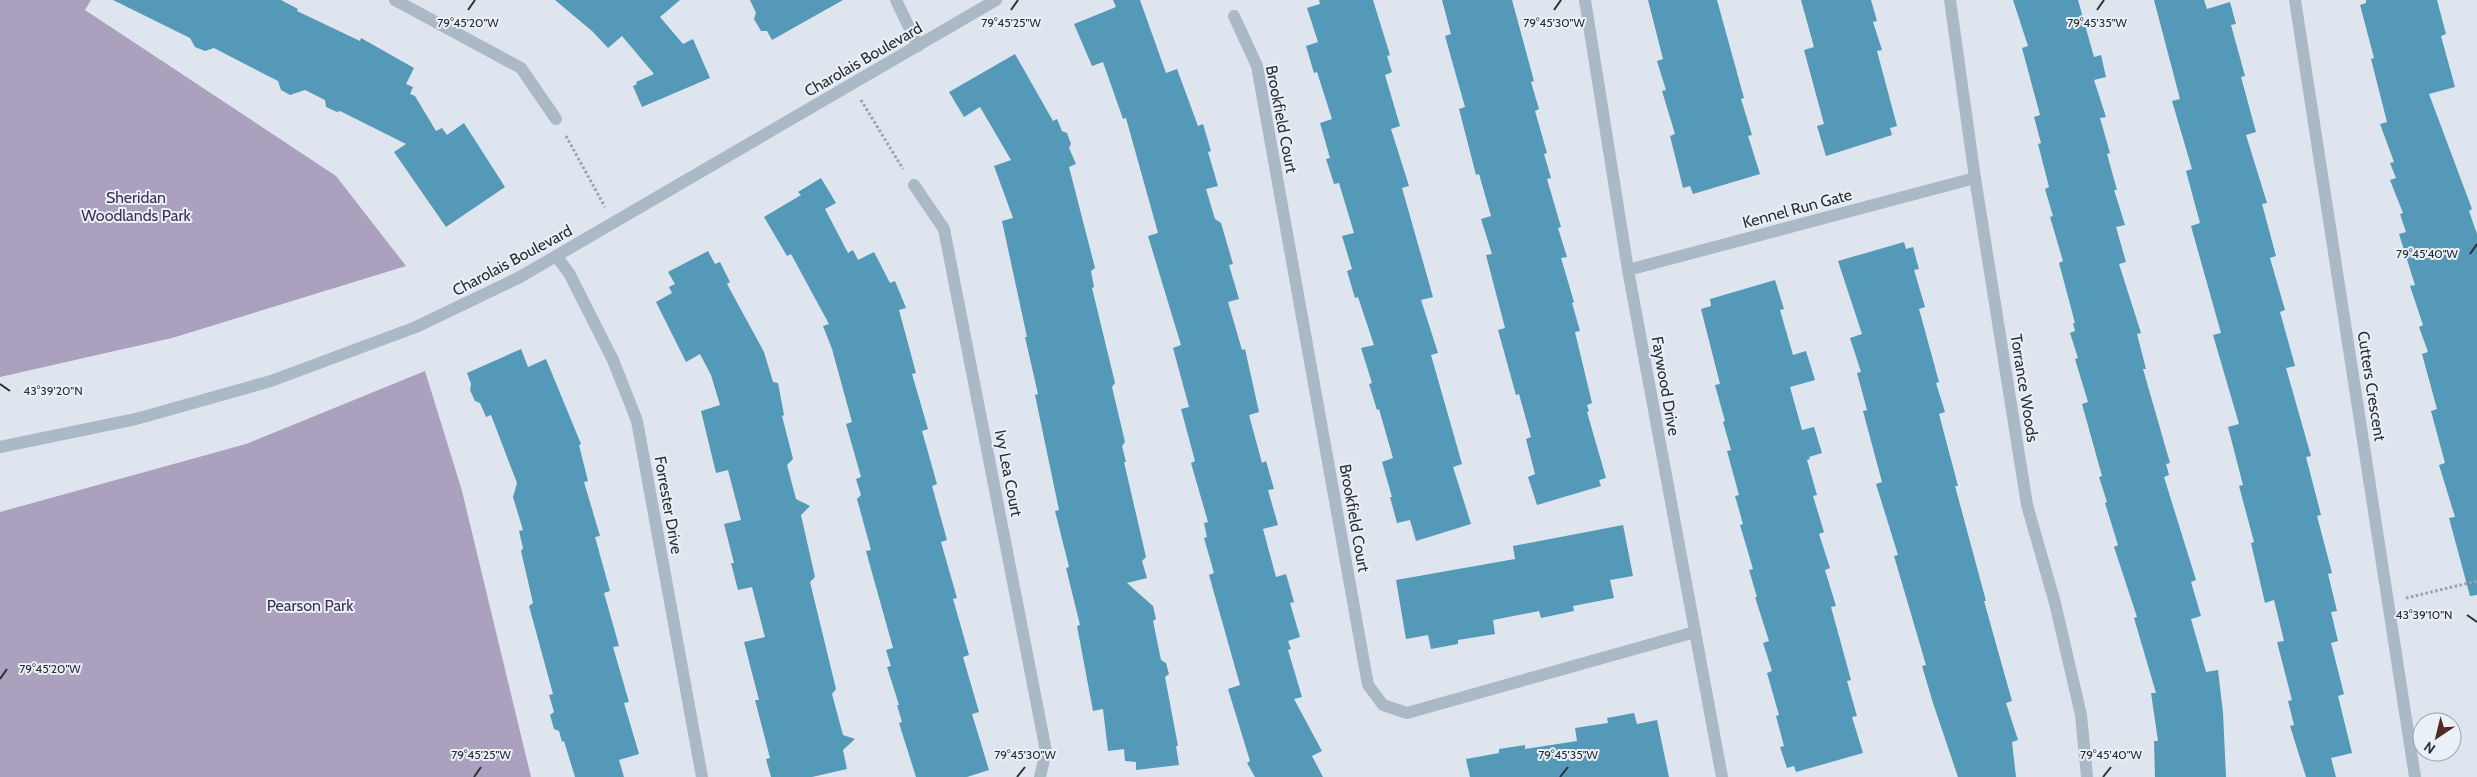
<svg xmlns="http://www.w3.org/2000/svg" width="2477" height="777" font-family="Cabin,sans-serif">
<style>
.green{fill:#aba0bd}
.building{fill:#5499b8}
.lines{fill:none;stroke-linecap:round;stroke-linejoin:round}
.path{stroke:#96a4b2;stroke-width:3;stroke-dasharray:2.5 2.5;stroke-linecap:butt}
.minor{stroke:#abb8c6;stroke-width:12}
.tertiary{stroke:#abb8c6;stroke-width:12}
.ticks{fill:none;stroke:#2a3135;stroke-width:2}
.labels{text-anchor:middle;stroke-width:4;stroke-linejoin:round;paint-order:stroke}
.street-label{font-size:16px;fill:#2a3135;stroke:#eaf0f8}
.park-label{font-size:16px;fill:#3e3050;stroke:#eaf0f8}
.ticks-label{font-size:12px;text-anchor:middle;fill:#2a3135;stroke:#eaf0f8;stroke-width:4;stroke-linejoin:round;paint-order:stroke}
</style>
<rect width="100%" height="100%" fill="#dee5ef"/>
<!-- green -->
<path class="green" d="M 0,0 L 91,0 L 85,10 L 336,176 L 406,266 L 172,338 L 0,377 Z
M 425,371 L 462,491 L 531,777 L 0,777 L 0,512 L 246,444 Z"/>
<!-- building -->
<path class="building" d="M 113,0 L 281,0 L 298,9 L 297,11 L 360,41 L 361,38 L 414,68 L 406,84 L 413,87 L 410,94 L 415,96 L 436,131 L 442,128 L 447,135 L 464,123 L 505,187 L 446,227 L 394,152 L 406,144 L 340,111 L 337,112 L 326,107 L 325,100 L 305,90 L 290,95 L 281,90 L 278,81 L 214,48 L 205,51 L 195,47 L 190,38 Z
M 555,0 L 680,0 L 660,17 L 683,44 L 693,39 L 710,78 L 642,107 L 633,86 L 637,84 L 636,82 L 654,74 L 622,36 L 608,48 L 592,31 Z
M 750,0 L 843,0 L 772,40 L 767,31 L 761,31 L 754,19 L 756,13 Z
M 1113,0 L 1140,0 L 1166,73 L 1177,69 L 1198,126 L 1203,124 L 1211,151 L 1208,152 L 1218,186 L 1206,189 L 1215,219 L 1221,223 L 1233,264 L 1229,265 L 1239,299 L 1228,302 L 1242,350 L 1245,349 L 1259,412 L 1249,415 L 1262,463 L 1266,461 L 1274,489 L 1268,490 L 1278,525 L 1263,529 L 1276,577 L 1286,574 L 1294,602 L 1290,603 L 1300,637 L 1288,641 L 1291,649 L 1288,650 L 1302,697 L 1294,699 L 1322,751 L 1312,756 L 1323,777 L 1255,777 L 1247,763 L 1250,761 L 1228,689 L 1240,685 L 1209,575 L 1214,573 L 1204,538 L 1207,537 L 1204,523 L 1208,522 L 1191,463 L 1195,461 L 1181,409 L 1189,407 L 1173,348 L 1181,345 L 1148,236 L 1158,233 L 1126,118 L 1123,119 L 1103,62 L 1092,66 L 1074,24 L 1116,7 Z
M 1319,0 L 1373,0 L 1390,55 L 1387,56 L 1392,72 L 1385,75 L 1400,126 L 1391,129 L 1409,186 L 1402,188 L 1433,297 L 1421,300 L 1438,353 L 1431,355 L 1462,464 L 1453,467 L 1471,524 L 1416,541 L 1410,520 L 1397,523 L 1390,497 L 1392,497 L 1382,462 L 1393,458 L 1379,409 L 1377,410 L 1369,384 L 1372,383 L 1361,348 L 1374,345 L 1358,297 L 1355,298 L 1347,271 L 1352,269 L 1342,236 L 1354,233 L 1339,183 L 1334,184 L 1326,159 L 1330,158 L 1320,123 L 1332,119 L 1317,72 L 1314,73 L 1306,46 L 1318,42 L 1307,8 L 1320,4 Z
M 1442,0 L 1512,0 L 1534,81 L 1531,82 L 1539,109 L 1535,111 L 1547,153 L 1544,154 L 1551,178 L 1547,179 L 1561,227 L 1558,228 L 1567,257 L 1561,258 L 1574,302 L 1572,303 L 1580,331 L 1575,332 L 1592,403 L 1587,405 L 1589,411 L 1587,412 L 1606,478 L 1599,480 L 1601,486 L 1537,505 L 1528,477 L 1535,474 L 1526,439 L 1531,437 L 1519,394 L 1516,395 L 1498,330 L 1505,328 L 1486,255 L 1492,254 L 1481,219 L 1491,216 L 1479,174 L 1476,175 L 1459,109 L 1465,107 L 1445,36 L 1451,34 Z
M 1648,0 L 1717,0 L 1744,98 L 1741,99 L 1752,135 L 1748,136 L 1760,174 L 1693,194 L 1690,186 L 1683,188 L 1670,136 L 1675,134 L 1662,91 L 1666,90 L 1657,61 L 1663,59 Z
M 1801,0 L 1871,0 L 1877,21 L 1873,22 L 1882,50 L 1877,51 L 1897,126 L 1890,128 L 1892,135 L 1826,156 L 1817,126 L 1824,124 L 1804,50 L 1814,47 Z
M 2013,0 L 2078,0 L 2094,57 L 2101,55 L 2106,77 L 2094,80 L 2106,117 L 2100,118 L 2110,153 L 2107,154 L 2117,190 L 2114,190 L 2125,225 L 2116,227 L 2126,262 L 2119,264 L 2141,333 L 2137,334 L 2146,369 L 2143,369 L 2170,463 L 2166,464 L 2169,475 L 2164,477 L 2196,580 L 2191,582 L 2201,616 L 2191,619 L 2206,672 L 2218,670 L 2223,713 L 2226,777 L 2155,777 L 2154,741 L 2158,741 L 2151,693 L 2156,693 L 2134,618 L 2137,617 L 2114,547 L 2118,545 L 2105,503 L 2107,502 L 2099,477 L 2102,476 L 2082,404 L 2088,402 L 2075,359 L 2078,358 L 2070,333 L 2075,331 L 2073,323 L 2075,323 L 2059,263 L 2063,261 L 2050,217 L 2053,216 L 2045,189 L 2049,187 L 2038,144 L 2041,143 L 2034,117 L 2040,115 L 2022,48 L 2028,46 Z
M 2154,0 L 2204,0 L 2207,9 L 2230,2 L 2236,24 L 2231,25 L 2245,76 L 2241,77 L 2256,132 L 2246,135 L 2267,203 L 2262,204 L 2276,256 L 2270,258 L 2285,310 L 2280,312 L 2295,366 L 2286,368 L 2311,456 L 2306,457 L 2321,515 L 2317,516 L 2332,573 L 2328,574 L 2337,611 L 2331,612 L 2338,641 L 2331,643 L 2344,694 L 2338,696 L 2352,753 L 2331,758 L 2336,777 L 2306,777 L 2290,726 L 2294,725 L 2288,701 L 2292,700 L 2277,642 L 2284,641 L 2274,600 L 2265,603 L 2251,543 L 2254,542 L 2239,486 L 2243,485 L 2228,427 L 2239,424 L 2213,335 L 2221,333 L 2191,226 L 2200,223 L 2186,171 L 2192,169 L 2172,101 L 2180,99 Z
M 2366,0 L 2437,0 L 2446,34 L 2441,36 L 2455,87 L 2429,94 L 2472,209 L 2469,211 L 2477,234 L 2477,595 L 2470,596 L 2449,518 L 2455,517 L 2439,465 L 2445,463 L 2431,411 L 2437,409 L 2422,354 L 2428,352 L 2419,327 L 2423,325 L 2410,286 L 2415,285 L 2399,234 L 2406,232 L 2400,214 L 2403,213 L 2390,180 L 2396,178 L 2390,163 L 2394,162 L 2380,124 L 2387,122 L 2371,59 L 2374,58 L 2360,5 L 2366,3 Z
M 1015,54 L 1053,121 L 1057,119 L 1062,131 L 1067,133 L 1071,144 L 1069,148 L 1076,164 L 1069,167 L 1095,268 L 1091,271 L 1094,287 L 1092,288 L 1115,383 L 1112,387 L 1125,442 L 1122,446 L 1126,462 L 1124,462 L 1146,557 L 1142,561 L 1147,578 L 1127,583 L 1153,606 L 1156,619 L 1153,621 L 1161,660 L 1166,663 L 1169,674 L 1165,677 L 1178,746 L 1176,746 L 1179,765 L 1136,770 L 1136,762 L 1125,761 L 1124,749 L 1108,751 L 1103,709 L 1093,711 L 1077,626 L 1080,625 L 1066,568 L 1069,567 L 1055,511 L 1059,510 L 1035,395 L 1038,394 L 1025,337 L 1027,337 L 1002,221 L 1013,218 L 994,166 L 1011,160 L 980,107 L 964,117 L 949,92 Z
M 821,178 L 836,203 L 825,209 L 848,253 L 853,250 L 858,260 L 874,252 L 890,283 L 895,281 L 906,308 L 899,310 L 916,373 L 912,374 L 928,429 L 922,431 L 937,484 L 932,486 L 947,540 L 941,542 L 957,598 L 953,599 L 969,655 L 963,657 L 979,712 L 972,714 L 989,770 L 967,777 L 916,777 L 899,723 L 902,722 L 897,705 L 899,705 L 887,667 L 891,666 L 886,650 L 893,648 L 866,551 L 871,550 L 857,499 L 861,495 L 856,479 L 861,477 L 846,424 L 852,422 L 832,349 L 823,326 L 829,324 L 791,254 L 787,256 L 764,217 L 801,195 L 798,192 Z
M 1904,242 L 1906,249 L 1913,247 L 1919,269 L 1914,270 L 1925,307 L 1919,309 L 1939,382 L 1936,383 L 1945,412 L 1939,414 L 1958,486 L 1955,486 L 1986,601 L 1984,601 L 2012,701 L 2006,703 L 2018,740 L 2012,742 L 2016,777 L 1958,777 L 1933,703 L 1922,666 L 1926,665 L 1894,556 L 1898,555 L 1876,484 L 1882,482 L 1863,411 L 1867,410 L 1857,373 L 1861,372 L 1850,338 L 1862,334 L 1838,261 Z
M 708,251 L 715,264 L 720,262 L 730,282 L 727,284 L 764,352 L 773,382 L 778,383 L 784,415 L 782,416 L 793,459 L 787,465 L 796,499 L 810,506 L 801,515 L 815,577 L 810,582 L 836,689 L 832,694 L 843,735 L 855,739 L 843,750 L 847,769 L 812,777 L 771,777 L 766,759 L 770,758 L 755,700 L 759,700 L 744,642 L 765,637 L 752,587 L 738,590 L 731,563 L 734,563 L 724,524 L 741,520 L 728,470 L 716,473 L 701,411 L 720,405 L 711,375 L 700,354 L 686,362 L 656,302 L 672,293 L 669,287 L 675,284 L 668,272 Z
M 1775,280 L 1784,309 L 1780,310 L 1793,355 L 1806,351 L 1815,380 L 1790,387 L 1802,430 L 1814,427 L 1822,453 L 1809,457 L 1810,459 L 1807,460 L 1817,495 L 1813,496 L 1824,532 L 1819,534 L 1830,568 L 1825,570 L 1836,606 L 1831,607 L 1851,680 L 1847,681 L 1857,716 L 1852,717 L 1863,753 L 1796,772 L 1794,766 L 1787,768 L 1780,747 L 1784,746 L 1776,716 L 1779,715 L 1767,673 L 1772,671 L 1763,643 L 1769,641 L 1755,597 L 1757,597 L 1749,570 L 1753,569 L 1740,525 L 1743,524 L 1735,496 L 1739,495 L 1727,451 L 1731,450 L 1723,422 L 1725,421 L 1715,385 L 1720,384 L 1701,309 L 1711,306 L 1710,299 Z
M 521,349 L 528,367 L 546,359 L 581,444 L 579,445 L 588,481 L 584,482 L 600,536 L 595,537 L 610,591 L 604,593 L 619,646 L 613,647 L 629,702 L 624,703 L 639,754 L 619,760 L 624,777 L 575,777 L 564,741 L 562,742 L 559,731 L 554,729 L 550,715 L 554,712 L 549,695 L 553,694 L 529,606 L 533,603 L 521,551 L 523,548 L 519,531 L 523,530 L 513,497 L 517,483 L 491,415 L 486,417 L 480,403 L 475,401 L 470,390 L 471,384 L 467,373 Z
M 1623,525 L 1633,576 L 1610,580 L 1614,598 L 1573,606 L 1574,611 L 1541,618 L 1539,611 L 1493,620 L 1495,634 L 1458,640 L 1458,644 L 1431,649 L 1428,635 L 1406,639 L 1396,580 L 1515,559 L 1513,546 Z
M 1634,713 L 1637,724 L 1657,720 L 1669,777 L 1470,777 L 1466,759 L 1499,753 L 1499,749 L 1525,745 L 1525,749 L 1577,741 L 1575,728 L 1608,723 L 1607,718 Z"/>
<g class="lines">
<!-- path -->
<path class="path" d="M 861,100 L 903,169
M 566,136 L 605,207
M 2406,598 L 2477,581"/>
<!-- minor -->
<path class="minor" d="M 395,0 L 521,68 L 556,119
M 896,0 L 918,46
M 1585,0 L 1628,270 L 1722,777
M 2295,0 L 2415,777
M 1234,16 L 1257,66 L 1368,685 L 1383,705 L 1407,713 L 1695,632
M 914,185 L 944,229 L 1046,751 L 1040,777
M 556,256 L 569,273 L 613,360 L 637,421 L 702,777
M 1628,270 L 1975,178"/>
<!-- tertiary -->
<path class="tertiary" d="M 1950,0 L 1975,178 L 2027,505 L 2055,603 L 2081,715 L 2087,777
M 0,447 L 136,419 L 271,381 L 416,327 L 520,277 L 996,0"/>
</g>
<!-- ticks -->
<path class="ticks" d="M 468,10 L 475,0M 1011,10 L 1018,0M 1554,10 L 1561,0M 2097,10 L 2104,0M 2470,254 L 2477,244M 0,384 L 10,391M 2467,615 L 2477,622M 0,679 L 7,669M 474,777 L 481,767M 1017,777 L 1025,767M 1560,777 L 1568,767M 2103,777 L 2111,767"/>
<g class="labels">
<!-- street labels -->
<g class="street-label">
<text transform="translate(863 59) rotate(-30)" y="6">Charolais Boulevard</text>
<text transform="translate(1282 119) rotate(79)" y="6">Brookfield Court</text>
<text transform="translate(1797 208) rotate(-15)" y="6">Kennel Run Gate</text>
<text transform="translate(512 260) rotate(-28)" y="6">Charolais Boulevard</text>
<text transform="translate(1666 386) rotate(80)" y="6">Faywood Drive</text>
<text transform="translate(2372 386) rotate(81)" y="6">Cutters Crescent</text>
<text transform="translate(2025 388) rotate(81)" y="6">Torrance Woods</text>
<text transform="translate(1009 473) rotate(79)" y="6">Ivy Lea Court</text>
<text transform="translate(669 505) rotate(80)" y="6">Forrester Drive</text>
<text transform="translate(1355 518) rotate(80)" y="6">Brookfield Court</text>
</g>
<!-- park labels -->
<g class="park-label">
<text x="136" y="203">Sheridan<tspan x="136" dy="18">Woodlands Park</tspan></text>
<text x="310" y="611">Pearson Park</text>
</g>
</g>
<g class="ticks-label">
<text x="468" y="27">79°45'20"W</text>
<text x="1011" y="27">79°45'25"W</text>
<text x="1554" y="27">79°45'30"W</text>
<text x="2097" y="27">79°45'35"W</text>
<text x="2427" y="258">79°45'40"W</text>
<text x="53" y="395">43°39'20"N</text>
<text x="2424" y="619">43°39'10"N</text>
<text x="50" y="673">79°45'20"W</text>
<text x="481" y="759">79°45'25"W</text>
<text x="1025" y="759">79°45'30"W</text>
<text x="1568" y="759">79°45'35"W</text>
<text x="2111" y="759">79°45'40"W</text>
</g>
<!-- north arrow -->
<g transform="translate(2437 737) rotate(215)"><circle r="24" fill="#eaf0f8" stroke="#9da4aa"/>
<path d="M0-4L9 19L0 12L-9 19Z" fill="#522a24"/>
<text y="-8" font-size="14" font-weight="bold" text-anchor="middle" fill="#2a3135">N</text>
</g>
</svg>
